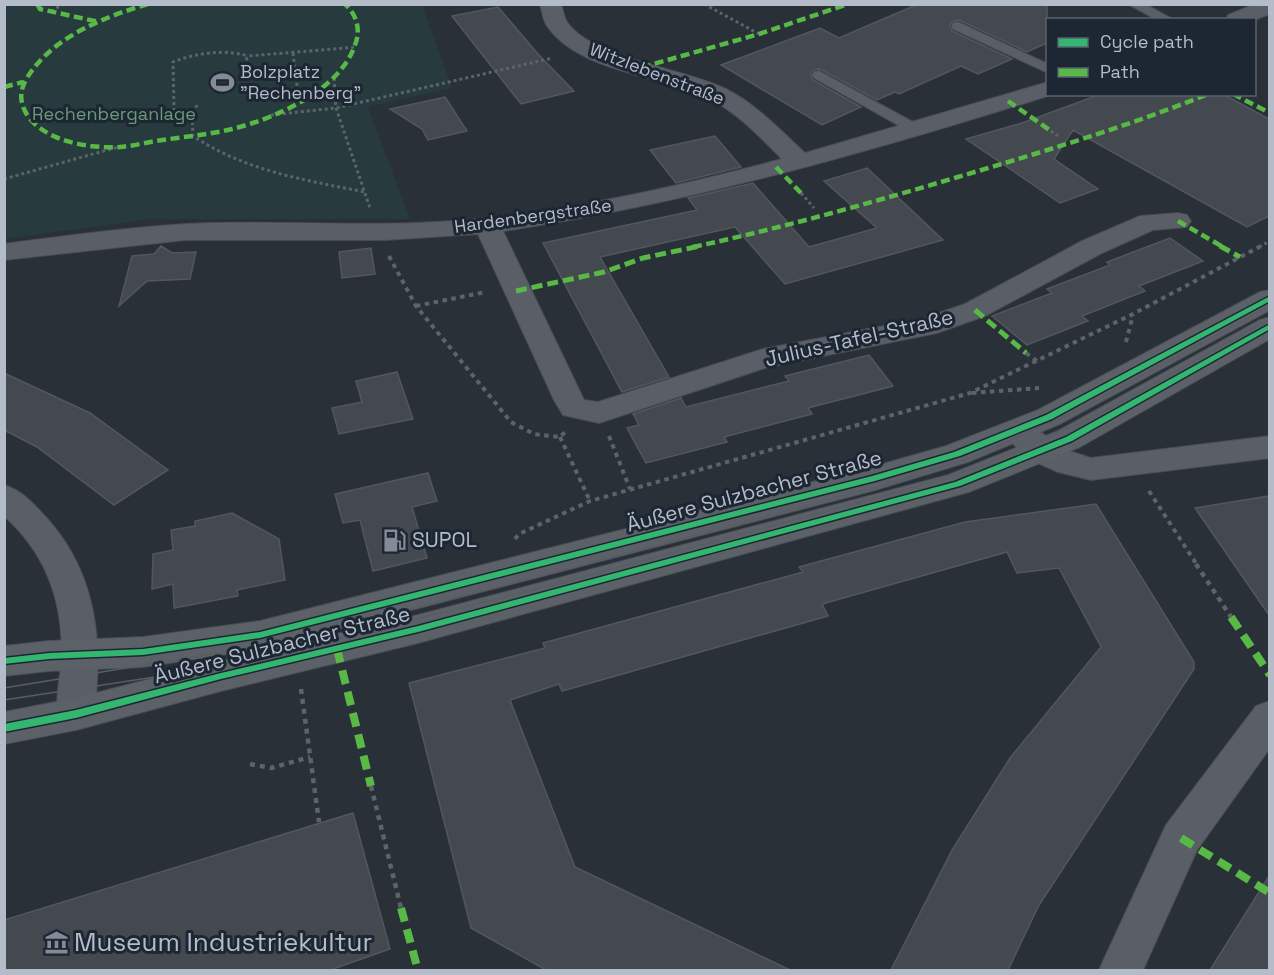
<svg xmlns="http://www.w3.org/2000/svg" width="1274" height="975" font-family="'Space Grotesk',sans-serif">
<style>
.green{fill:#273a3e}
.building{fill:#444950;stroke:#52575f;stroke-width:1.5}
.lines{fill:none;stroke-linecap:round;stroke-linejoin:round}
.lane-casing{stroke:#484c53;stroke-width:2}
.street-casing{stroke:#484c53;stroke-width:2}
.primary-casing{stroke:#484c55;stroke-width:2}
.path-far2{stroke:#5d636a;stroke-width:3;stroke-dasharray:3 3;stroke-linecap:butt}
.path-far1{stroke:#5d636a;stroke-width:4;stroke-dasharray:4.5 4.5;stroke-linecap:butt}
.path{stroke:#5d636a;stroke-width:4.5;stroke-dasharray:5 5;stroke-linecap:butt}
.lane{fill:#5a5e66;fill-rule:evenodd}
.street{fill:#5a5e66;fill-rule:evenodd}
.primary{fill:#5c6168;fill-rule:evenodd}
.tram{stroke:#595d64;stroke-width:1.5}
.quiet-far2{stroke:#58b947;stroke-width:4.5;stroke-dasharray:9 4.5;stroke-linecap:butt}
.quiet-far1{stroke:#58b947;stroke-width:5;stroke-dasharray:11 5;stroke-linecap:butt}
.quiet{stroke:#58b947;stroke-width:8;stroke-dasharray:14 8;stroke-linecap:butt}
.cycleway-casing{stroke:#1d2633;stroke-width:3}
.cycleway{fill:#33b770;fill-rule:evenodd}
.labels{text-anchor:middle;stroke-width:6;stroke-linejoin:round;paint-order:stroke}
.far-poi-label{font-size:18px;fill:#b4bcc9;stroke:#1d2633;text-anchor:start}
.far-street-label{font-size:18px;fill:#b4bcc9;stroke:#1d2633}
.far-park-label{font-size:18px;fill:#6b9a76;stroke:#1d2633}
.street-label{font-size:21px;fill:#b4bcc9;stroke:#1d2633}
.poi-label{font-size:21px;fill:#b4bcc9;stroke:#1d2633;text-anchor:start}
.near-poi-label{font-size:26px;fill:#b4bcc9;stroke:#1d2633;text-anchor:start}
</style>
<rect width="100%" height="100%" fill="#2a3038"/>
<!-- green -->
<path class="green" d="M 4,5 L 422,5 L 452,88 L 368,107 L 410,219 L 151,219 L 5,239 Z"/>
<!-- building -->
<path class="building" d="M 918,4 L 1047,4 L 1047,43 L 1027,52 L 959,20 L 953,21 L 950,25 L 952,31 L 1012,59 L 978,74 L 961,66 L 899,94 L 895,92 L 877,100 L 820,69 L 814,70 L 810,74 L 813,80 L 861,107 L 822,125 L 721,65 L 820,28 L 839,38 Z
M 498,7 L 538,54 L 574,91 L 521,104 L 452,16 Z
M 1101,94 L 1223,94 L 1269,119 L 1269,216 L 1247,227 L 1073,130 L 1054,159 L 1098,189 L 1060,203 L 966,139 L 1022,123 Z
M 445,97 L 467,131 L 428,140 L 422,129 L 390,109 Z
M 715,136 L 741,167 L 676,183 L 650,150 Z
M 867,168 L 943,240 L 785,284 L 735,227 L 600,257 L 669,377 L 622,392 L 543,243 L 697,210 L 688,198 L 753,183 L 809,247 L 877,228 L 824,181 Z
M 1170,238 L 1203,261 L 1139,286 L 1145,291 L 1082,316 L 1088,321 L 1027,345 L 992,316 L 1052,293 L 1047,289 L 1110,265 L 1107,262 Z
M 161,246 L 172,253 L 196,252 L 190,279 L 147,281 L 119,306 L 132,256 L 154,254 Z
M 371,248 L 375,274 L 342,278 L 339,252 Z
M 869,355 L 893,386 L 808,408 L 812,414 L 724,437 L 727,442 L 646,463 L 627,428 L 639,425 L 633,414 L 681,398 L 686,407 L 789,381 L 785,376 Z
M 397,372 L 413,419 L 339,434 L 332,408 L 362,402 L 356,381 Z
M 4,373 L 90,413 L 168,470 L 114,505 L 37,447 L 4,430 Z
M 428,473 L 437,501 L 412,507 L 427,558 L 373,571 L 360,520 L 343,523 L 335,494 Z
M 1269,496 L 1269,615 L 1195,508 Z
M 1096,504 L 1194,662 L 1194,669 L 1039,905 L 1008,970 L 891,970 L 952,850 L 1010,758 L 1101,647 L 1059,568 L 1017,573 L 1007,552 L 822,604 L 828,616 L 562,691 L 559,684 L 510,700 L 575,867 L 790,970 L 546,970 L 471,928 L 409,683 L 545,648 L 543,643 L 803,572 L 799,567 L 965,522 Z
M 232,513 L 279,539 L 285,580 L 237,590 L 238,596 L 174,608 L 173,584 L 152,589 L 153,554 L 173,550 L 171,530 L 195,526 L 195,521 Z
M 353,813 L 390,949 L 330,970 L 4,970 L 4,920 Z
M 1269,876 L 1269,970 L 1210,970 Z"/>
<g class="lines">
<defs>
<path id="lane" d="M 1128,4 L 1145,4 L 1174,20 L 1157,20 Z
M 958,22 L 1048,64 L 1048,73 L 953,29 L 952,26 L 953,23 Z
M 819,71 L 922,127 L 924,130 L 917,134 L 912,133 L 814,78 L 812,75 L 814,72 Z"/>
<path id="street" d="M 540,4 L 561,4 C 563,10 564,17 567,22 C 594,60 685,68 726,89 C 756,104 780,130 805,153 L 1048,82 L 1048,94 L 1054,94 C 873,151 691,203 503,231 L 584,400 L 598,402 L 763,349 L 921,319 L 965,304 L 1082,241 L 1140,216 L 1178,213 L 1187,215 L 1191,221 L 1187,227 L 1153,230 L 1102,253 L 985,316 L 937,333 L 768,367 L 599,423 L 563,415 L 554,400 L 478,234 L 385,240 L 185,240 L 4,260 L 4,244 C 73,235 143,225 212,223 C 292,221 372,227 453,221 C 563,213 675,187 782,159 C 760,137 737,112 708,98 C 660,75 579,72 547,26 C 543,20 542,11 540,4 Z
M 1255,4 L 1270,4 L 1270,14 L 1254,20 L 1226,20 L 1228,15 Z
M 1018,420 L 1029,423 L 1063,449 L 1091,458 L 1270,436 L 1270,458 L 1091,480 L 1058,472 L 1040,464 L 1015,446 L 1002,431 L 1007,423 Z
M 4,485 C 20,490 30,500 41,512 C 87,559 101,617 97,681 C 96,697 97,711 90,725 L 76,730 L 62,725 C 53,707 59,686 61,666 C 65,608 49,556 4,516 Z
M 1270,701 L 1270,748 L 1197,850 L 1143,970 L 1099,970 L 1166,825 L 1256,706 Z"/>
<path id="primary" d="M 1270,290 L 1270,310 L 1060,424 L 968,462 L 872,491 L 260,649 L 143,667 L 49,671 L 4,676 L 4,646 L 49,641 L 143,637 L 260,621 L 872,467 L 946,446 L 1038,410 L 1260,292 Z
M 1270,317 L 1270,339 L 1080,447 L 969,492 L 418,643 L 221,691 L 76,730 L 4,744 L 4,712 L 76,698 L 221,661 L 418,615 L 948,475 L 1058,431 L 1260,320 Z"/>
</defs>
<!-- lane casing -->
<use href="#lane" class="lane-casing"/>
<!-- street casing -->
<use href="#street" class="street-casing"/>
<!-- primary casing -->
<use href="#primary" class="primary-casing"/>
<!-- path-far2 -->
<path class="path-far2" d="M 132,4 L 136,8
M 704,4 L 759,34
M 51,11 L 64,4
M 293,53 L 299,101
M 246,60 L 248,56 L 356,47
M 334,78 L 336,108 L 370,208
M 197,105 L 192,116 L 193,136 C 246,171 304,180 365,192
M 271,115 L 336,108 L 553,58
M 192,116 L 174,110 L 173,62 C 196,53 224,49 248,56
M 1051,131 L 1058,136
M 4,179 L 118,147
M 801,193 L 814,208
M 1259,247 L 1270,241"/>
<!-- path-far1 -->
<path class="path-far1" d="M 389,256 L 416,306 L 511,422 L 534,434 L 560,437 L 565,432
M 416,306 L 486,292
M 1126,342 L 1133,315
M 1026,353 L 1037,361
M 972,393 L 1039,388
M 609,436 L 630,489
M 560,437 L 590,501
M 1149,491 L 1197,565
M 515,539 L 519,534 L 590,501 L 970,393 L 1133,314 L 1261,246"/>
<!-- path -->
<path class="path" d="M 1196,564 L 1231,617
M 301,689 L 319,822
M 250,764 L 271,768 L 310,757
M 371,786 L 401,908"/>
<!-- lane -->
<use href="#lane" class="lane"/>
<!-- street -->
<use href="#street" class="street"/>
<!-- primary -->
<use href="#primary" class="primary"/>
<!-- tram -->
<path class="tram" d="M 4,688 L 261,646 L 545,575 L 899,481 L 973,457 L 1081,409 L 1270,306
M 4,700 L 168,675 L 267,656 L 549,586 L 905,490 L 984,465 L 1094,417 L 1270,319"/>
<!-- quiet-far2 -->
<path class="quiet-far2" d="M 37,4 L 40,9 L 99,22
M 148,4 C 104,17 52,37 27,78 C 20,89 19,101 26,113 C 42,141 90,149 120,147 C 132,146 144,143 156,141 C 181,137 207,135 232,129 C 276,118 339,91 355,45 C 361,30 357,15 345,4
M 643,70 L 650,65 L 759,34 L 848,4
M 4,87 L 23,82
M 1233,94 L 1270,113
M 1008,101 L 1051,131
M 776,167 L 801,193
M 1178,221 L 1223,247
M 693,247 C 782,228 870,203 958,177 C 1042,152 1126,127 1208,94"/>
<!-- quiet-far1 -->
<path class="quiet-far1" d="M 1220,246 L 1240,257
M 516,291 L 604,272 L 643,258 L 700,246
M 975,310 L 1026,353"/>
<!-- quiet -->
<path class="quiet" d="M 1231,617 L 1270,675
M 337,649 L 371,786
M 1181,838 L 1270,893
M 401,908 L 418,970"/>
<defs>
<path id="cycleway" d="M 1270,296 L 1270,301 L 1052,419 L 960,456 L 875,481 L 260,638 L 143,655 L 49,659 L 4,664 L 4,658 L 49,653 L 143,649 L 260,632 L 872,476 L 954,452 L 1046,415 Z
M 1270,324 L 1270,329 L 1072,441 L 960,486 L 418,632 L 221,679 L 76,718 L 4,732 L 4,724 L 76,710 L 221,673 L 418,626 L 955,482 L 1066,437 Z"/>
</defs>
<!-- cycleway casing -->
<use href="#cycleway" class="cycleway-casing"/>
<!-- cycleway -->
<use href="#cycleway" class="cycleway"/>
</g>
<!-- icons -->
<defs>
<symbol id="stadium-bare" viewBox="-9 -9 18 18"><path d="M0-5a6.5 5 0 1 0 0 10a6.5 5 0 1 0 0-10ZM-3.5-1.8h7v3.6h-7Z" fill="#848b96" stroke="#1d2633" stroke-width="2.5" paint-order="stroke"/></symbol>
<symbol id="fuel-bare" viewBox="-9 -9 18 18"><path d="M-5.5-6h7V0h2V4h1.3V-2.5L3-4.5l.8-.8L6-3V5H2.5V1h-1V6h-7ZM-4.2-4.7v3.2H.2V-4.7Z" fill="#848b96" stroke="#1d2633" stroke-width="2.5" paint-order="stroke"/></symbol>
<symbol id="museum-bare" viewBox="-9 -9 18 18"><path d="M0-6L6-3V-2H-6V-3ZM-5-1h2V3h-2ZM-1-1h2V3h-2ZM3-1h2V3H3ZM-6 4H6V6H-6Z" fill="#848b96" stroke="#1d2633" stroke-width="2.5" paint-order="stroke"/></symbol>
</defs>
<g fill-rule="evenodd">
<use href="#stadium-bare" x="206" y="66" width="33" height="33"/>
<use href="#fuel-bare" x="378" y="524" width="33" height="33"/>
<use href="#museum-bare" x="40" y="926" width="33" height="33"/>
</g>
<g class="labels">
<!-- far-poi labels -->
<g class="far-poi-label">
<text x="240" y="78">Bolzplatz<tspan x="240" dy="21">"Rechenberg"</tspan></text>
</g>
<!-- far-street labels -->
<g class="far-street-label">
<text transform="translate(657 74) rotate(21)" y="6">Witzlebenstraße</text>
<text transform="translate(533 216) rotate(-8)" y="6">Hardenbergstraße</text>
</g>
<!-- far-park labels -->
<g class="far-park-label">
<text x="114" y="120">Rechenberganlage</text>
</g>
<!-- street labels -->
<g class="street-label">
<text transform="translate(859 338) rotate(-13)" y="7">Julius-Tafel-Straße</text>
<text transform="translate(754 491) rotate(-15)" y="7">Äußere Sulzbacher Straße</text>
<text transform="translate(282 645) rotate(-14)" y="7">Äußere Sulzbacher Straße</text>
</g>
<!-- poi labels -->
<g class="poi-label">
<text x="412" y="547">SUPOL</text>
</g>
<!-- near-poi labels -->
<g class="near-poi-label">
<text x="74" y="951">Museum Industriekultur</text>
</g>
</g>
<!-- border -->
<rect width="1274" height="975" fill="none" stroke="#b4bcc9" stroke-width="12"/>
<!-- legend -->
<rect x="1046" y="18" width="210" height="78" fill="#1d2633" stroke="#59626f" stroke-width="1.5"/>
<rect x="1058" y="38" width="30" height="9" fill="#33b770" stroke="#59626f" stroke-width="1.5"/>
<text x="1100" y="48" font-size="18" fill="#b4bcc9">Cycle path</text>
<rect x="1058" y="68" width="30" height="9" fill="#58b947" stroke="#59626f" stroke-width="1.5"/>
<text x="1100" y="78" font-size="18" fill="#b4bcc9">Path</text>
</svg>
